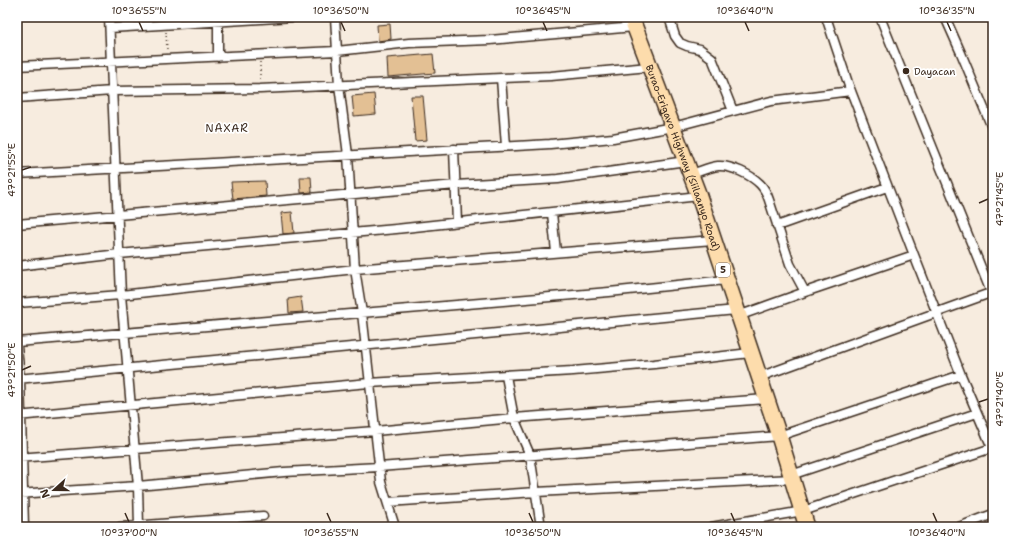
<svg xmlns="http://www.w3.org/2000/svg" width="1010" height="544" font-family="'Shantell Sans',sans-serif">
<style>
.building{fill:#e3c094;stroke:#3b2a1e}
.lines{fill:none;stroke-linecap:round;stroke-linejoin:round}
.street-casing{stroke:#3b2a1e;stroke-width:11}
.highway-casing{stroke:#3b2a1e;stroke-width:18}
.path{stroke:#3b2a1e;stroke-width:1.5;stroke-dasharray:1 3;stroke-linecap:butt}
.street{stroke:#fff;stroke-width:8}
.highway{stroke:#fddcac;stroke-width:15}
.ticks{fill:none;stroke:#3b2a1e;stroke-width:1.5}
.poi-dot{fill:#3b2a1e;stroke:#fff;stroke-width:1.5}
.labels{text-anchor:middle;stroke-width:3.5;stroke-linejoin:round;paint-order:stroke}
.shield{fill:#fff;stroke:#766a62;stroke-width:1}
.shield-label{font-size:9px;font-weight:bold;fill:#3b2a1e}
.poi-label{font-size:10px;fill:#3b2a1e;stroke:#fff;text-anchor:start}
.street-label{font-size:10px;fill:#3b2a1e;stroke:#fff}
.neighbourhood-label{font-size:11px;letter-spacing:1px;fill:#3b2a1e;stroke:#fff}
.neatline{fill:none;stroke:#3b2a1e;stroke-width:1.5}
.ticks-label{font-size:10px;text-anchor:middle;fill:#3b2a1e}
</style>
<rect width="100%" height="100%" fill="#f7ecdf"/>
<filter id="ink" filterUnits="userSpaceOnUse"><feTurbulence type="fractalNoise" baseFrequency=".025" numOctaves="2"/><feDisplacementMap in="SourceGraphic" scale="8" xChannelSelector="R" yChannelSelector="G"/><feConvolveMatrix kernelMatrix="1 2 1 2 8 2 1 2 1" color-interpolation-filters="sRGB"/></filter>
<g filter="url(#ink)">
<!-- building -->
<path class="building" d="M 390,24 L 391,39 L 378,41 L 377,25 Z
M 433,54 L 435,73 L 388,77 L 387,58 Z
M 374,94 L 376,114 L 354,116 L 352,96 Z
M 411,96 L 423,96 L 427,140 L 415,141 Z
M 300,177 L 311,177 L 312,192 L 301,193 Z
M 265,181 L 266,196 L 233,199 L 231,182 Z
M 292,212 L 294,233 L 283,234 L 281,213 Z
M 301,297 L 303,312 L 289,313 L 288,299 Z"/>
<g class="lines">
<defs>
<path id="street" d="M 109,17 L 121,295 L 138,486 L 139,527
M 335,17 L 339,85 L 348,155 L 355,269 L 362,313 L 381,482 L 395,527
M 669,17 L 675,36 L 680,43 L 687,46 L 700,49 L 712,58 L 733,111
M 826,17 L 849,86 L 914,255
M 880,17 L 993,297
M 945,17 L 961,53 L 993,130
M 218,22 L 218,57
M 110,28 L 293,17
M 17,66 L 337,51 L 409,43 L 490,40 L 634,27
M 501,78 L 551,76 L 649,67
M 17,98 L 112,91 L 260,89 L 501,78 L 506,146
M 454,149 L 457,222
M 17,174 L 550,144 L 613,138 L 673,127 L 771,101 L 851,91
M 691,174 C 699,172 709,167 718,166 C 731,165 751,175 760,184 C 765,189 767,194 769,200 L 790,264 L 805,292
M 552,213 L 556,252
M 17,224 L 456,185 L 558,179 L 686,161
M 777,226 L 887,187
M 17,266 L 119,254 L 396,229 L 699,196
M 17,303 L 121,295 L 355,269 L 713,240
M 738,316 L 805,292 L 914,255 L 961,375 L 993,450
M 17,342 L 609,292 L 726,280
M 17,347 L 20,379 L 24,527
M 506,376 L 514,418 L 530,455 L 541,527
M 759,377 L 993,292
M 17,379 L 736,310
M 17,416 L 369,383 L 573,371 L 654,364 L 750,353
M 17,458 L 375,431 L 514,418 L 766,399
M 791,475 L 977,413
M 17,494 L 138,486 L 284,472 L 379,467 L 779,436 L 961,375
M 388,502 L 536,492 L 793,479
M 120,527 L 263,516
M 711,527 L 803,511 L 992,448
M 959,527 L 993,514"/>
<g id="highway">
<path id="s1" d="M 631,17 L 699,196 L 779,436 L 807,527"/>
</g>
</defs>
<!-- street casing -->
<use href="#street" class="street-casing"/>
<!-- highway casing -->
<use href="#highway" class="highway-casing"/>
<!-- path -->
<path class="path" d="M 166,32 L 167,50
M 260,62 L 260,81"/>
<!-- street -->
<use href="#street" class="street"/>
<!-- highway -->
<use href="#highway" class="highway"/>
</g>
</g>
<!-- ticks -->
<path class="ticks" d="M 139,22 L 143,31M 341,22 L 345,31M 543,22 L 547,31M 745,22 L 749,31M 947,22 L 951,31M 22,170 L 31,167M 979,203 L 988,199M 22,370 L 31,366M 979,402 L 988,399M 125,513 L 129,522M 327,513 L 331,522M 529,513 L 533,522M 731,513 L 735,522M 933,513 L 937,522"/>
<!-- markers -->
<circle class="poi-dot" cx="906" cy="71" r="4"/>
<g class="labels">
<!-- shield labels -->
<rect class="shield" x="716" y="263" width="14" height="14" rx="3"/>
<g class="shield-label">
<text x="723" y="273">5</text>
</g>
<!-- poi labels -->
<g class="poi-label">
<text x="914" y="75">Dayacan</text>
</g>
<!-- street labels -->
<g class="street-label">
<text dy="4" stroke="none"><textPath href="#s1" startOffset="150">Burao-Erigavo Highway (Siilaanyo Road)</textPath></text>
</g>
<!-- neighbourhood labels -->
<g class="neighbourhood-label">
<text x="227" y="132">NAXAR</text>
</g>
</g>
<!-- margin -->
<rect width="1010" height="544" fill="none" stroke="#fff" stroke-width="44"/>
<!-- north arrow -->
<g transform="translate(54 490) rotate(249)" stroke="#ffffff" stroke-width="3" paint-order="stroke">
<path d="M0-3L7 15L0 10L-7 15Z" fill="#3b2a1e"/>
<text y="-6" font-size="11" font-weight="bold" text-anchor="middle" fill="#3b2a1e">N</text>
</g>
<rect x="22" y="22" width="966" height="500" class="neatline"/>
<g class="ticks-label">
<text x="139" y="14">10°36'55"N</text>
<text x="341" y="14">10°36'50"N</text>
<text x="543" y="14">10°36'45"N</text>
<text x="745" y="14">10°36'40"N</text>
<text x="947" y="14">10°36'35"N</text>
<text transform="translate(11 170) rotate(-90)" y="4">47°21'55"E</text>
<text transform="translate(999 199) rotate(-90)" y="4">47°21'45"E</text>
<text transform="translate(11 370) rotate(-90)" y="4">47°21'50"E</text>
<text transform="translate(999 399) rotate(-90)" y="4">47°21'40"E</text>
<text x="129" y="536">10°37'00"N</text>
<text x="331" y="536">10°36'55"N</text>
<text x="533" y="536">10°36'50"N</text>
<text x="735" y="536">10°36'45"N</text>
<text x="937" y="536">10°36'40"N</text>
</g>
</svg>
